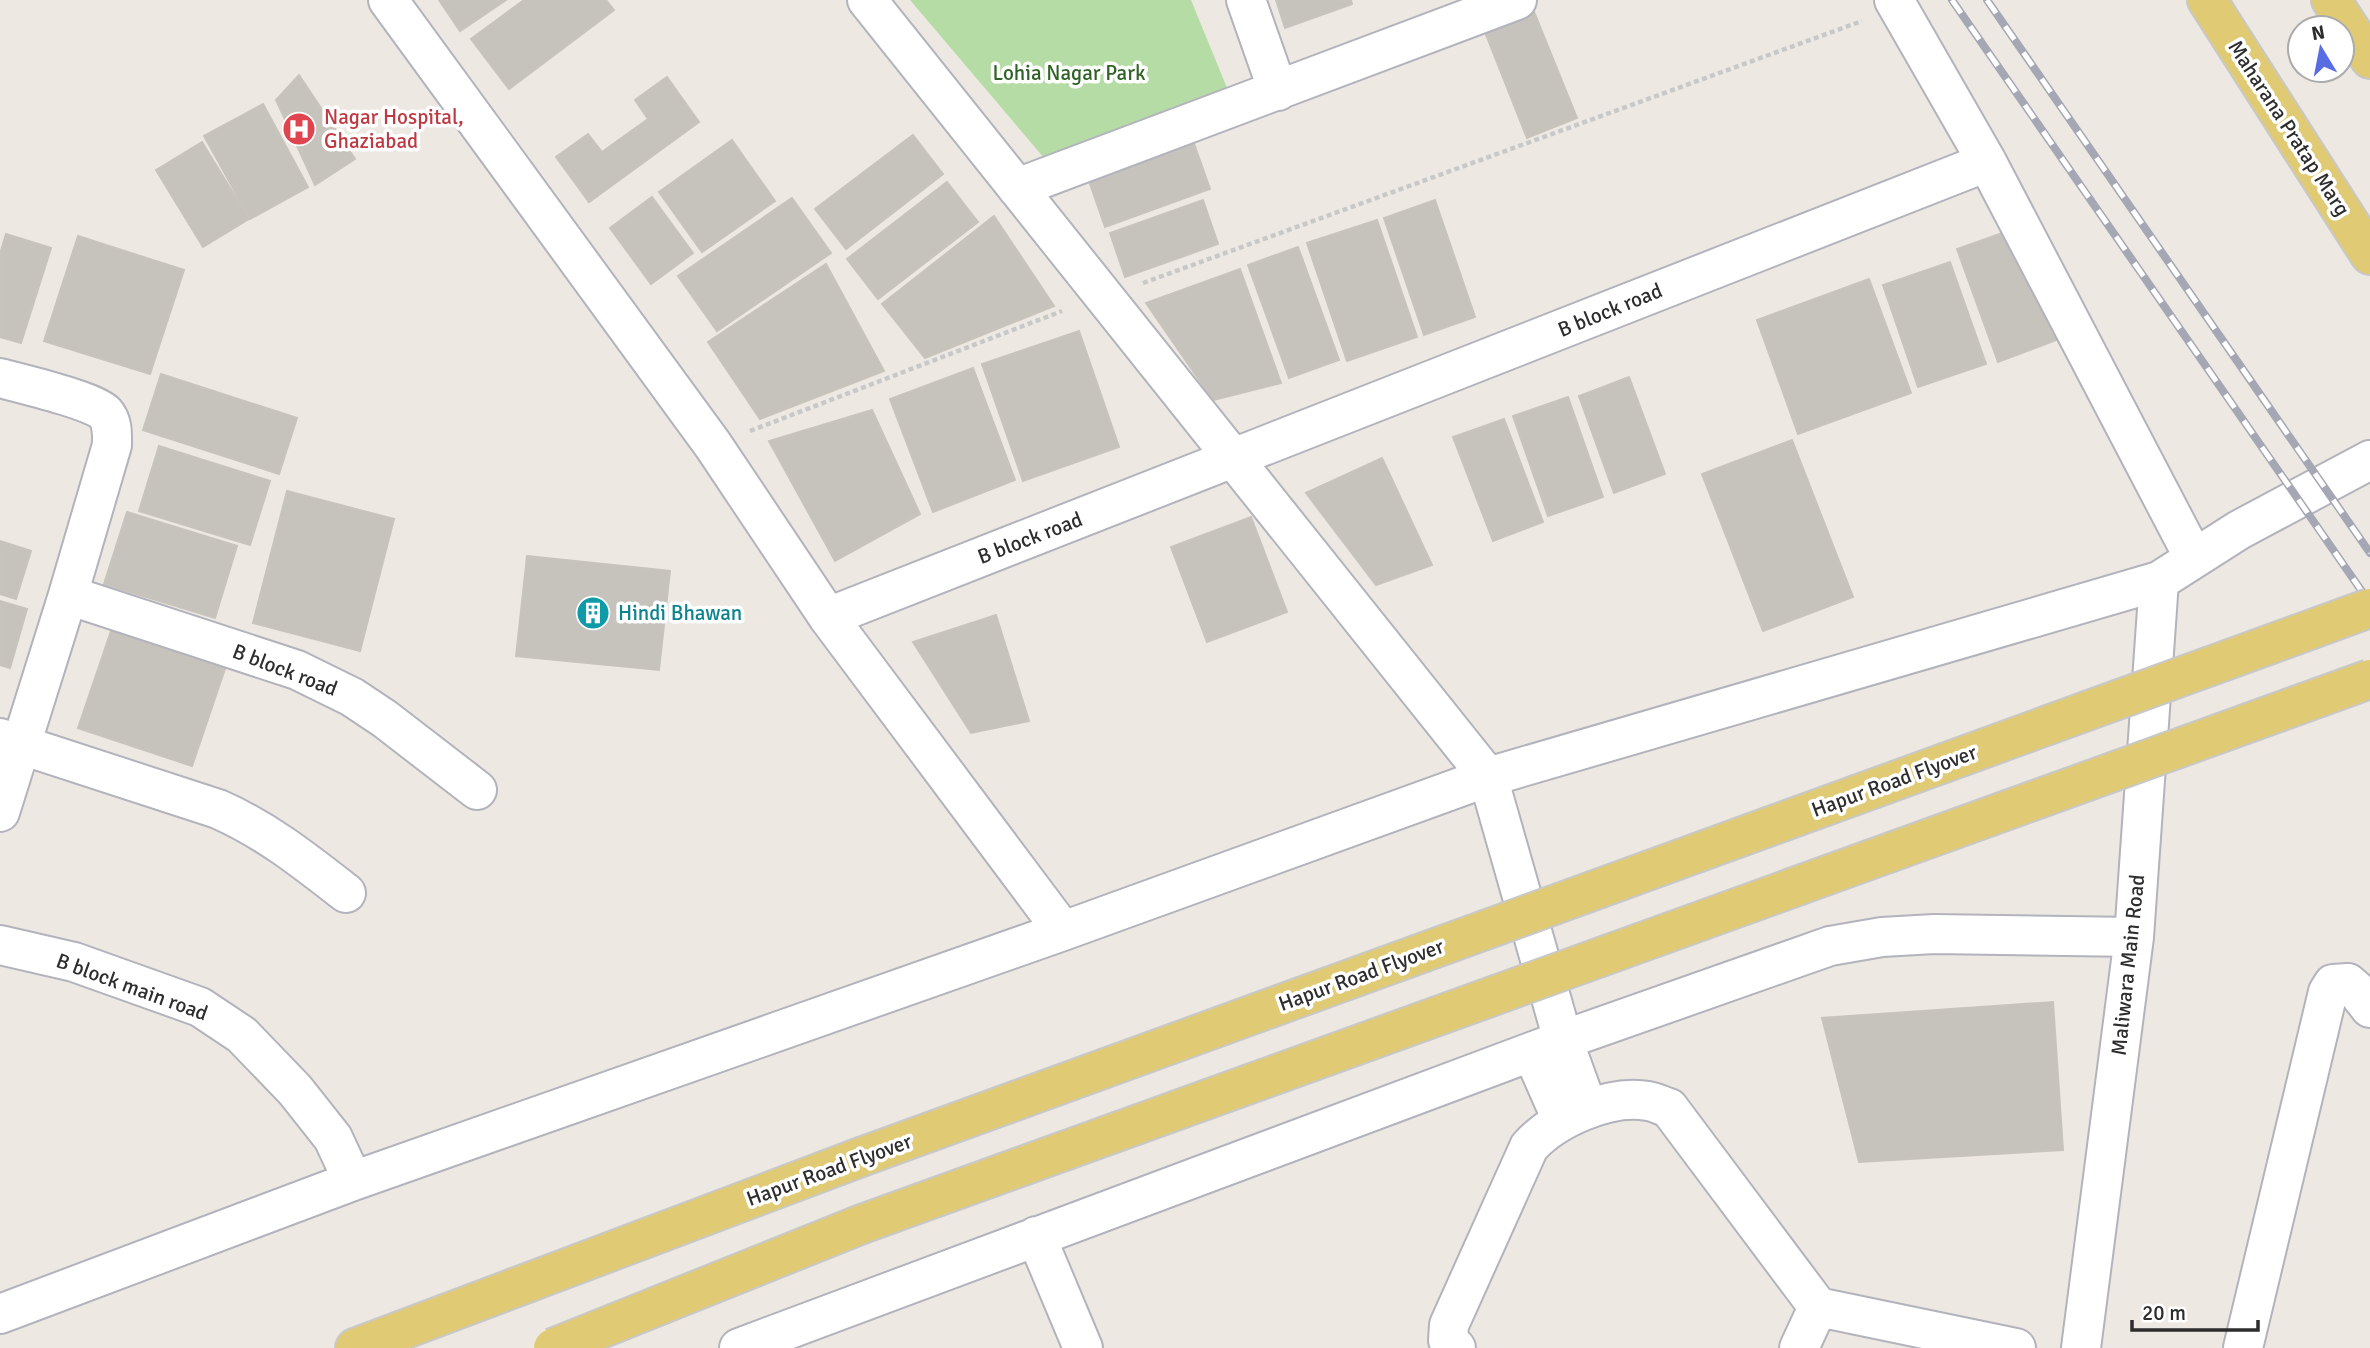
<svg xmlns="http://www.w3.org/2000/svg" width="2370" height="1348" font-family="Signika,sans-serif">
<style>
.green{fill:#b6dca6}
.building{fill:#c6c3bd;stroke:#c8c4bb;stroke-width:2}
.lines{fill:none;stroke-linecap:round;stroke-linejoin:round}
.minor-casing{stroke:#b2b3bc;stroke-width:42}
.major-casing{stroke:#c8c8c8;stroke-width:42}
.path{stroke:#c8c8c8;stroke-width:4.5;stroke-dasharray:5 3.5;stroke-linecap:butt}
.minor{stroke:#fff;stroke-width:38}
.major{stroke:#e0cb74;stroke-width:38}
.rail-casing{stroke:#a5a7b5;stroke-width:8}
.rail{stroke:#fff;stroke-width:5;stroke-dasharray:16;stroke-linecap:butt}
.major-bridge-casing{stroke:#c8c8c8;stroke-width:42;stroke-linecap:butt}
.major-bridge{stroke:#e0cb74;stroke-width:38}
.labels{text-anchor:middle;stroke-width:7;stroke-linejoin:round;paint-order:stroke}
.park-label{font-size:21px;fill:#2f6325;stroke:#fff}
.health-label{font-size:21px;fill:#be3a42;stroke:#fff;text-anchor:start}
.street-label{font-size:21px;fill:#2d2d2d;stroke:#fff}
.culture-label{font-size:21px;fill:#0d838f;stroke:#fff;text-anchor:start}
</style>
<rect width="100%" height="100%" fill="#ede9e2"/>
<!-- green -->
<path class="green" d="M 910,0 L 1191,0 L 1232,100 L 1044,158 Z"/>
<!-- building -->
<path class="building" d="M 439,0 L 506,0 L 460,31 Z
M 524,0 L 606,0 L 614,10 L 509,89 L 471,39 Z
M 1276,0 L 1351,0 L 1352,4 L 1285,28 Z
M 1532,7 L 1577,118 L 1527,138 L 1483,27 Z
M 299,75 L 355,159 L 315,185 L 276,100 Z
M 667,77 L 699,122 L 589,202 L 556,157 L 588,134 L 602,152 L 648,119 L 635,100 Z
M 263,104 L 308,187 L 250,219 L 204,136 Z
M 913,135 L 943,174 L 846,249 L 815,209 Z
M 1192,138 L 1210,189 L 1105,227 L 1087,175 Z
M 732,140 L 775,201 L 702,252 L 659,192 Z
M 202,142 L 249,219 L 203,247 L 156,170 Z
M 947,182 L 978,222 L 878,299 L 847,259 Z
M 652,197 L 693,253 L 651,284 L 610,228 Z
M 792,198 L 831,253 L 717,331 L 678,276 Z
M 1203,200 L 1218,244 L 1125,277 L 1110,233 Z
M 1435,200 L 1475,317 L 1424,335 L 1384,218 Z
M 994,216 L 1054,306 L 925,358 L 882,304 Z
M 1377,220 L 1417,337 L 1347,361 L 1307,243 Z
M 2019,227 L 2059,339 L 1998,362 L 1957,249 Z
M 6,234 L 51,248 L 21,343 L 0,337 L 0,254 Z
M 78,236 L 184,270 L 150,374 L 44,341 Z
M 1298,247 L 1339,360 L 1289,378 L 1248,265 Z
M 1950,262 L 1986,364 L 1918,387 L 1883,285 Z
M 826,264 L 884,371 L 760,419 L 708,342 Z
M 1240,269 L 1281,383 L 1213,400 L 1146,303 Z
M 1869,279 L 1911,393 L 1798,434 L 1757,320 Z
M 1079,331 L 1119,447 L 1023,481 L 982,364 Z
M 973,368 L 1015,480 L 933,512 L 890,399 Z
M 161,374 L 297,418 L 279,474 L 143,430 Z
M 1629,377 L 1665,474 L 1614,493 L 1579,396 Z
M 1568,397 L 1603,497 L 1548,516 L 1513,416 Z
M 872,410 L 920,514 L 835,561 L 769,441 Z
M 1504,419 L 1543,522 L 1493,541 L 1453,437 Z
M 1792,440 L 1853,597 L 1763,631 L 1702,474 Z
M 159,446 L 270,481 L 250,545 L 139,511 Z
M 1382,458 L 1432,565 L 1376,585 L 1306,493 Z
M 287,491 L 394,519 L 360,651 L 253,623 Z
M 127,512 L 237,546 L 215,618 L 104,584 Z
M 1251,517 L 1287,612 L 1207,642 L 1171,547 Z
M 0,541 L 31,551 L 16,599 L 0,594 Z
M 527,556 L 670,571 L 659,670 L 516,656 Z
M 0,601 L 27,609 L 10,668 L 0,665 Z
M 996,615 L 1029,721 L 971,733 L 913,642 Z
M 111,631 L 225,669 L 192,766 L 78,728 Z
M 2053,1002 L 2063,1150 L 1859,1162 L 1822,1018 Z"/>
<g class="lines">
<defs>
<path id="minor" d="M 388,0 L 713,445 L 828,617 L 1063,931
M 867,0 L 1488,777 L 1563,1040 L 1588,1109
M 1246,0 L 1278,91
M 1894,0 L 1987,162 L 2194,558
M 1017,188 L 1517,0
M 0,378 C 19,383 95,401 105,413 C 113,422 112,434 112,445 L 68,595 L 0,812
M 68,595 L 297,670 L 352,697 L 385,719 L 477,790
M 828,617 L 1987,162
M 0,738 L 218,809 C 266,830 305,861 346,893
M 0,945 L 74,962 L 200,1007 L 242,1035 L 295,1090 L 333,1138 L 353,1181
M 1532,1052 L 1562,1120
M 1036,1236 L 1083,1348
M 0,1314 L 353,1181 L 1063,931 L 1488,777 L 2159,581 L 2239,530 L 2370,460
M 739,1348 L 1563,1040 L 1830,946 L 1882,937 L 1934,934 L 2134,937
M 1456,1348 L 1448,1340 L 1449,1325 L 1529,1147 C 1554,1119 1609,1094 1648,1101 C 1655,1102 1662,1106 1669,1108 L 1818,1307 L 2016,1348
M 1799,1348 L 1818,1307
M 2081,1348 L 2134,937 L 2159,581
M 2243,1348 L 2328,992 L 2333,984 L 2348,983 L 2356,990 L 2370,1008"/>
<path id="major" d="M 2207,0 L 2370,255
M 2331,0 L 2370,59
M 355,1348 L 861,1157"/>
</defs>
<!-- minor casing -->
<use href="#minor" class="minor-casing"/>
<!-- major casing -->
<use href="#major" class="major-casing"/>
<!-- path -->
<path class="path" d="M 1143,283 L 1862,21
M 750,431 L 1062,311"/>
<!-- minor -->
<use href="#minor" class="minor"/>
<!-- major -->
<use href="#major" class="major"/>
<defs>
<path id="rail" d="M 1952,0 L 2370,603
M 1987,0 L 2370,553"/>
</defs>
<!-- rail casing -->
<use href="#rail" class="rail-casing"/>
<!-- rail -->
<use href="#rail" class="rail"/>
<defs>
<path id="major-bridge" d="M 861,1157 L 2370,608
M 553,1348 L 862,1224 L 2370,679"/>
</defs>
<!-- major-bridge casing -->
<use href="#major-bridge" class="major-bridge-casing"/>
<!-- major-bridge -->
<use href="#major-bridge" class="major-bridge"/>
</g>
<!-- icons -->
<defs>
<symbol id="hospital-disc" viewBox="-11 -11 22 22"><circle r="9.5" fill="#e0444e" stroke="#fff"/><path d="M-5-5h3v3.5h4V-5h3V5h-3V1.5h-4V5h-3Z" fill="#fff"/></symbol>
<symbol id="building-disc" viewBox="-11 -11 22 22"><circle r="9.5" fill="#0f9aa8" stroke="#fff"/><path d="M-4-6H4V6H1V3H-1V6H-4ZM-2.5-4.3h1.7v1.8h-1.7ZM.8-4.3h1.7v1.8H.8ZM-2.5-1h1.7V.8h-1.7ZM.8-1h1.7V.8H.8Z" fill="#fff"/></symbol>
</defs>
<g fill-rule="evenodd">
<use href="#hospital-disc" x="280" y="110" width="38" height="38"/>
<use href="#building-disc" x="574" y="594" width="38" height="38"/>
</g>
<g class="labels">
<!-- park labels -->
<g class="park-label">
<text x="1069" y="80">Lohia Nagar Park</text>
</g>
<!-- health labels -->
<g class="health-label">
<text x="324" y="124">Nagar Hospital,<tspan x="324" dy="24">Ghaziabad</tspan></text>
</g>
<!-- street labels -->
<g class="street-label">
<text transform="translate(2289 128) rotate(57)" y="7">Maharana Pratap Marg</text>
<text transform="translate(1610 310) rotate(-22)" y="7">B block road</text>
<text transform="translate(1030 538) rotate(-21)" y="7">B block road</text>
<text transform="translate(285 670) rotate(21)" y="7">B block road</text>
<text transform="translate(1894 781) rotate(-20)" y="7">Hapur Road Flyover</text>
<text transform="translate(2128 965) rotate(-84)" y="7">Maliwara Main Road</text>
<text transform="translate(1361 975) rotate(-20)" y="7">Hapur Road Flyover</text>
<text transform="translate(132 987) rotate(20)" y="7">B block main road</text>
<text transform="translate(829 1170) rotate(-20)" y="7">Hapur Road Flyover</text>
</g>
<!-- culture labels -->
<g class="culture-label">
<text x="618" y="620">Hindi Bhawan</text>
</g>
</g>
<!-- north arrow -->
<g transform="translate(2321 49) rotate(350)"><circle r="33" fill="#ffffff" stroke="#ababab" stroke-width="2"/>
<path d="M0-5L12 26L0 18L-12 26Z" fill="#586ce4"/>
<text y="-10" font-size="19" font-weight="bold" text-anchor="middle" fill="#2d2d2d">N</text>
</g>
<!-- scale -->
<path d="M2132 1320v10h126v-10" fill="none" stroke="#2d2d2d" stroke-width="3.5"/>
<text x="2142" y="1320" font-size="21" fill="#2d2d2d" stroke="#ffffff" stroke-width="5" paint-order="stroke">20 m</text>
</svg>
